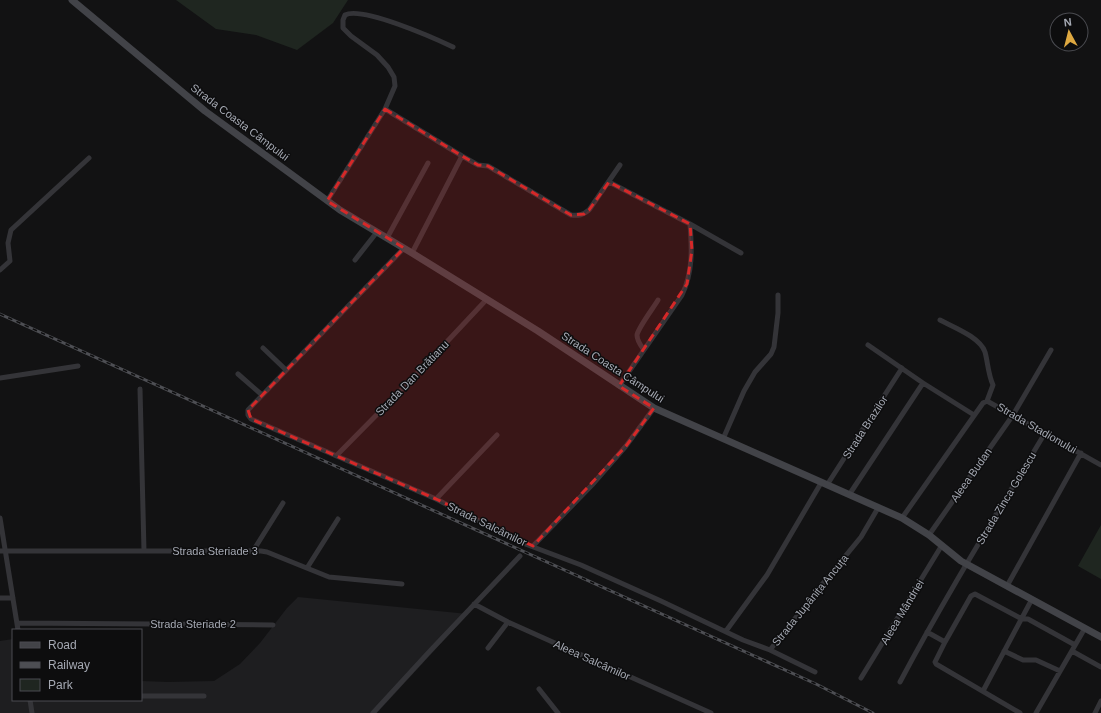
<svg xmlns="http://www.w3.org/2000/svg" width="1101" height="713" font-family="Arial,sans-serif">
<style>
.built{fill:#1e1e20}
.green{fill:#1f2620}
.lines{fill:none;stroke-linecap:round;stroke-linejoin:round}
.street{stroke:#343438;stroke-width:5}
.secondary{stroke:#424348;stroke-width:7}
.rail-casing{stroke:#4d4e53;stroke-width:3}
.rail{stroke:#0d0d0e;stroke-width:1.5;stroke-dasharray:4.5;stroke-linecap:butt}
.marked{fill:#d62828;fill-opacity:0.2;stroke:#d62828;stroke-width:3;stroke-dasharray:8 5;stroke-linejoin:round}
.labels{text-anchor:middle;stroke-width:3;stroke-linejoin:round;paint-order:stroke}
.street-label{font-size:11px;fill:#a5a9b3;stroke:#0d0d0e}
</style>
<rect width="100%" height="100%" fill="#121213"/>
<!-- built -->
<path class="built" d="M 298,597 L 468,614 L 377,713 L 0,713 L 0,641 L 13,639 L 13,700 L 141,700 L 141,681 L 168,682 L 214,681 L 240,664 L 260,643 L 287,608 Z"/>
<!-- green -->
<path class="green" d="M 176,0 L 348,0 L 333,23 L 297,50 L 256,35 L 216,29 Z
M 1101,525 L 1101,579 L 1078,566 Z"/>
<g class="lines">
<!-- street -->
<path class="street" d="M 385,109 L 462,156 L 478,165 L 488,166 L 571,215 C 579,216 583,215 589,210 L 620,165
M 609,182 L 690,224 L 741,253
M 327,201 L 385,109 L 395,86 L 394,77 L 388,67 L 377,55 L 351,36 L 343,28 L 343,20 L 345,15 C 362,6 434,38 453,47
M 387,238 L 428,163
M 404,248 L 248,410 L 248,415 L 251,419 L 436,499 L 520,542 L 581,565 L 661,601 L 743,640 L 770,650
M 412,253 L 462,156
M 355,260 L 377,232
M 0,270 L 10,261 L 8,243 L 11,230 L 89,158
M 940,320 C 953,327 980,337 985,352 C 988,363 988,374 993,385 L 987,401
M 868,345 L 923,383
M 263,348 L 286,370
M 644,350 C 641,346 637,341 637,335 C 638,328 654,307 658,300
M 238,374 L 262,395
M 0,378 L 78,366
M 619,386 L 682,295 C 693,272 692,249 690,224
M 140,389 L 144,551
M 723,439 L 744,391 L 755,372 L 771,354 L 774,347 L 778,313 L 778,295
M 337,455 L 412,379 L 487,299
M 827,485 L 902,368
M 849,495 L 923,383 L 974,415
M 436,499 L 497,435
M 0,518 L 18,630
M 902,518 L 983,403 L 987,401 L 1101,465
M 929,535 L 1013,415 L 1051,350
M 533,546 L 592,485 L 626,446 L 654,408
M 0,551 L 261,551 L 267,552 L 329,577 L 402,584
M 253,551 L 283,503
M 307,568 L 338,519
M 1007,586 L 1081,453
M 0,598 L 13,598
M 474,604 L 508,622 L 711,713
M 17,623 L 273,625
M 726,631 L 767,575 L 821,483
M 927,632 L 945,642 L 971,596 L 975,594 L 1022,619 L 1028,619 L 1075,645
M 945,642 L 935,662 L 936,664 L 1020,713
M 488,648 L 508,622
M 1004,651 L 1023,660 L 1036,660 L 1060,671
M 1072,651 L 1101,667
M 815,672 L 770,650 L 820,587 L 861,537 L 878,508
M 861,678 L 942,545
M 900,682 C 945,597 996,515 1045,433
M 539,689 L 558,713
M 983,691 L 1032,599
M 141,696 L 204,696
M 30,700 L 32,713
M 373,713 L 430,651 L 520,556
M 1036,713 L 1085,628
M 1095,713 L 1101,701"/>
<!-- secondary -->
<path class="secondary" d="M 72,0 L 205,111 L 340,210 L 412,253 L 538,331 L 654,408 L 902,518 L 929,535 L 961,561 L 1101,637"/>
<defs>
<path id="rail" d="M 0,314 L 816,684 L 873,713"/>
</defs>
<!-- rail casing -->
<use href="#rail" class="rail-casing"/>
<!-- rail -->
<use href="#rail" class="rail"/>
</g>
<!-- marked area -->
<path class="marked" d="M 385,109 L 462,156 L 478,165 L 488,166 L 571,215 L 584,214 L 589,210 L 609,182 L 690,224 L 692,250 L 687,284 L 619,386 L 654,408 L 626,446 L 533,546 L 436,499 L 251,419 L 248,410 L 404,248 L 327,201 Z"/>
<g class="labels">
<!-- street labels -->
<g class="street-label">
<text transform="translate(240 122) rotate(37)" y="4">Strada Coasta Câmpului</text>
<text transform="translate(613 367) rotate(33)" y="4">Strada Coasta Câmpului</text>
<text transform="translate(412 378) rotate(-46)" y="4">Strada Dan Brătianu</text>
<text transform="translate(865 427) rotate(-57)" y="4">Strada Brazilor</text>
<text transform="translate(1037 428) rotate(30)" y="4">Strada Stadionului</text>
<text transform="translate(971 475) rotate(-55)" y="4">Aleea Budan</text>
<text transform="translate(1006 498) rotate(-59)" y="4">Strada Zinca Golescu</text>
<text transform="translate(487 524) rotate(26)" y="4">Strada Salcâmilor</text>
<text x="215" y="555">Strada Steriade 3</text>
<text transform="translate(810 600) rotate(-51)" y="4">Strada Jupânița Ancuța</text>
<text transform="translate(902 612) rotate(-59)" y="4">Aleea Mândriei</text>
<text x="193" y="628">Strada Steriade 2</text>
<text transform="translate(592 660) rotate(24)" y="4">Aleea Salcâmilor</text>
</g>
</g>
<!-- legend -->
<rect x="12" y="629" width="130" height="72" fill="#0d0d0e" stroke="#4a4b50"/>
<rect x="20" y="642" width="20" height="6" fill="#424348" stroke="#4a4b50"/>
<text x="48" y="649" font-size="12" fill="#a5a9b3">Road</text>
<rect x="20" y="662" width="20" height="6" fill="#4d4e53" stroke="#4a4b50"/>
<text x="48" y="669" font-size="12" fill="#a5a9b3">Railway</text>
<rect x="20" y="679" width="20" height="12" fill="#1f2620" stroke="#4a4b50"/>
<text x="48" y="689" font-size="12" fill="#a5a9b3">Park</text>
<!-- north arrow -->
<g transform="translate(1069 32) rotate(353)"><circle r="19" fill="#0d0d0e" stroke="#4a4b50"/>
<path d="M0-3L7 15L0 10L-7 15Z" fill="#dea840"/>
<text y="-6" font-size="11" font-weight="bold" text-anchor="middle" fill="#a5a9b3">N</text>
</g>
</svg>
